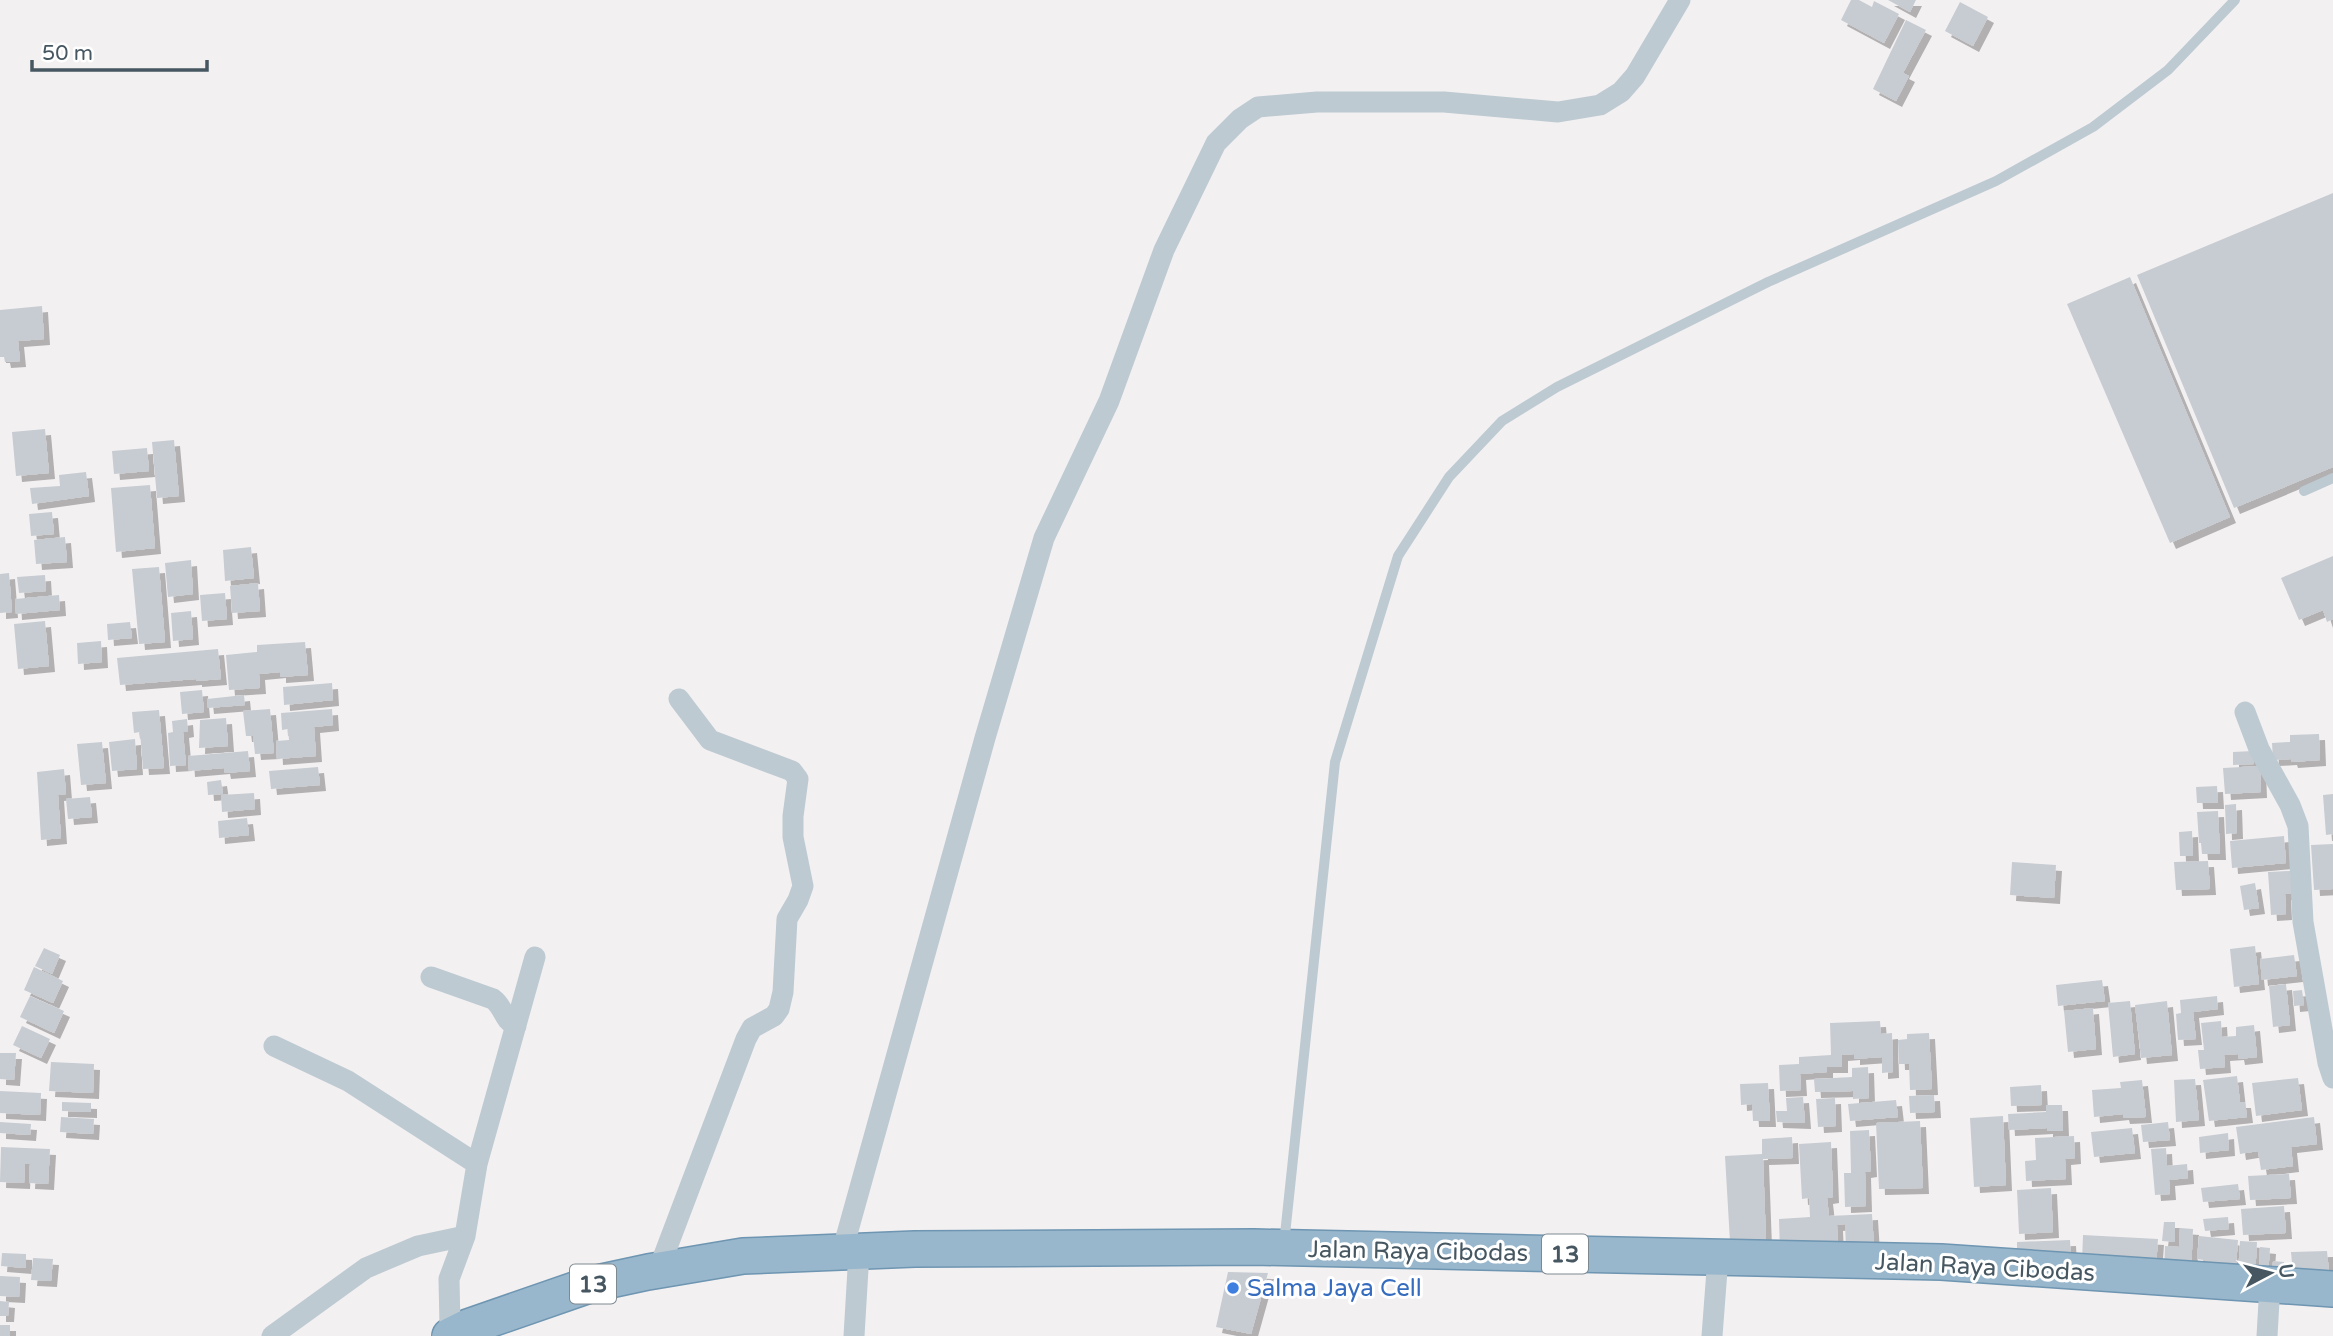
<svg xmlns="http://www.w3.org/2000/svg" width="2333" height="1336" font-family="'Varela Round',sans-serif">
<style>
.building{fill:#c7ccd2;filter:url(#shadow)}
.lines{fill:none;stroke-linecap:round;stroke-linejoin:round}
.trunk-casing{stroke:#6e95b1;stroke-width:38}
.service{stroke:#bdcad2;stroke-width:10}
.minor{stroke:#bdcad2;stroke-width:21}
.trunk{stroke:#98b7cc;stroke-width:35}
.shop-dot{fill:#3f7fe0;stroke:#fff;stroke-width:2.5}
.labels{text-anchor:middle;stroke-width:6;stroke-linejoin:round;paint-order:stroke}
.shield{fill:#fff;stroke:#7e8990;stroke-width:2}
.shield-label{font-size:23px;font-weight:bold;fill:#465761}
.street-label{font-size:24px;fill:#465761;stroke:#fff}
.shop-label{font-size:24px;fill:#366cbe;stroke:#fff;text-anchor:start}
</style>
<defs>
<filter id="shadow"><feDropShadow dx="6" dy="6" stdDeviation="0" flood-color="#0004"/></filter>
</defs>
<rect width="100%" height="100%" fill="#f3f0f1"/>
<!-- building -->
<path class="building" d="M 1851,0 L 1859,0 L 1872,7 L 1874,1 L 1899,14 L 1884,43 L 1841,20 Z
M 1888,0 L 1916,0 L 1910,12 Z
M 1960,2 L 1988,17 L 1973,46 L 1945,31 Z
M 1906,20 L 1926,30 L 1903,73 L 1909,76 L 1896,101 L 1873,89 Z
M 2333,193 L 2333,467 L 2234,508 L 2137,275 Z
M 2130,277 L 2230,517 L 2170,543 L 2067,304 Z
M 42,306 L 44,339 L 18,341 L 20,361 L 5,362 L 4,357 L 0,357 L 0,310 Z
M 45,429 L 49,473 L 16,476 L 12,432 Z
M 174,440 L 179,496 L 157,498 L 152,442 Z
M 147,448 L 149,471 L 114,474 L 112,451 Z
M 86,472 L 89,496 L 32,504 L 30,488 L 60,486 L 59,475 Z
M 150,485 L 155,548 L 116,552 L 111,488 Z
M 52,512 L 54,534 L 31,536 L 29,514 Z
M 65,537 L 67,562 L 36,564 L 34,540 Z
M 251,547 L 254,578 L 225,581 L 223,550 Z
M 2333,556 L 2333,619 L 2327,622 L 2323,610 L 2299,620 L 2281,578 Z
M 191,560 L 193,594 L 168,597 L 165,563 Z
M 159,567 L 165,642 L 139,644 L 132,569 Z
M 9,573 L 12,612 L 0,613 L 0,574 Z
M 45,575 L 46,591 L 19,593 L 17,577 Z
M 258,583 L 260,611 L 232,613 L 230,586 Z
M 225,593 L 227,619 L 202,621 L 200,595 Z
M 59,595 L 60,610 L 16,614 L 15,599 Z
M 191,611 L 193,639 L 173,641 L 171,613 Z
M 45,621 L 49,666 L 18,669 L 14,624 Z
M 130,622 L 132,638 L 108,640 L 107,624 Z
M 101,641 L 102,662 L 78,664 L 77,643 Z
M 305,642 L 308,675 L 280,677 L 280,672 L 259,674 L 260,688 L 229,690 L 226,655 L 257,652 L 257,645 Z
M 218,649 L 221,679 L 196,681 L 196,679 L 120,685 L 117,658 Z
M 332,683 L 333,700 L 284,705 L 283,687 Z
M 202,690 L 204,712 L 182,714 L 180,692 Z
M 244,695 L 245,705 L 208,708 L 207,699 Z
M 270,709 L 274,753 L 255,754 L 253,736 L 246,736 L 243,711 Z
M 332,709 L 333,725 L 314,727 L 316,756 L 277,759 L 276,741 L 289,740 L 288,729 L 282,730 L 281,713 Z
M 159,710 L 164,768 L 143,769 L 140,732 L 134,733 L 132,712 Z
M 226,718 L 228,746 L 199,748 L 200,720 Z
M 187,719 L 188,731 L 183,732 L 186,765 L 170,766 L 168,733 L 173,732 L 172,721 Z
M 2319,734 L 2320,760 L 2292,762 L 2291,759 L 2273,760 L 2272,743 L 2290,742 L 2290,735 Z
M 135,739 L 137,769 L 112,771 L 109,742 Z
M 102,742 L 106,783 L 81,785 L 77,744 Z
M 248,751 L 250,771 L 225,773 L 224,768 L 189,771 L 188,756 Z
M 2253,751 L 2254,764 L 2233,765 L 2233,752 Z
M 2260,766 L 2261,792 L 2225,794 L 2223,768 Z
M 318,767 L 320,785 L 271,789 L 269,771 Z
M 64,769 L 66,794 L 58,795 L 61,838 L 41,840 L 37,772 Z
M 221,780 L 223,794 L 208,795 L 207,782 Z
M 2217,786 L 2218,803 L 2197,803 L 2196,787 Z
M 254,793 L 255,809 L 222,812 L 221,795 Z
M 2333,794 L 2333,834 L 2326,835 L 2323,795 Z
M 90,797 L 92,817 L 68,819 L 66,799 Z
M 2236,804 L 2237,833 L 2226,834 L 2225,805 Z
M 2218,811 L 2220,854 L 2202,854 L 2201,843 L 2199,843 L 2197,812 Z
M 247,818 L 249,835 L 219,838 L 218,821 Z
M 2192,831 L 2193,856 L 2180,856 L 2179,832 Z
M 2284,836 L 2286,863 L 2232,868 L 2230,841 Z
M 2333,844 L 2333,889 L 2314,890 L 2311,845 Z
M 2208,861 L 2210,889 L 2176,890 L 2174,862 Z
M 2012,862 L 2056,865 L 2054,898 L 2010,895 Z
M 2290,871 L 2291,894 L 2285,894 L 2286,914 L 2271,915 L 2268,872 Z
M 2255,883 L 2259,908 L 2244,910 L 2240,886 Z
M 2255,946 L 2259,984 L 2234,987 L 2230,949 Z
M 44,948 L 60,955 L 52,974 L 35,966 Z
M 2294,955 L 2297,976 L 2262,980 L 2260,959 Z
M 34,967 L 63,981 L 53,1003 L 24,990 Z
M 2102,980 L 2105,1001 L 2058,1006 L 2056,985 Z
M 2286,984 L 2290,1025 L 2273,1027 L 2269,986 Z
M 2302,990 L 2304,1005 L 2294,1006 L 2293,991 Z
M 30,996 L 64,1011 L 54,1033 L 20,1017 Z
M 2217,996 L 2218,1009 L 2193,1012 L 2196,1039 L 2178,1040 L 2176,1014 L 2181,1013 L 2180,1000 Z
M 2130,1001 L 2135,1054 L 2113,1057 L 2108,1003 Z
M 2167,1001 L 2172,1055 L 2141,1058 L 2135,1005 Z
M 2093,1008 L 2096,1049 L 2068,1052 L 2064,1011 Z
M 1880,1021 L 1881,1034 L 1892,1033 L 1893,1072 L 1882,1073 L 1882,1057 L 1854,1059 L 1854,1054 L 1842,1055 L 1842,1067 L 1827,1067 L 1827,1072 L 1800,1074 L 1801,1090 L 1780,1091 L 1779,1065 L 1799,1064 L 1799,1057 L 1831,1055 L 1830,1023 Z
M 2221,1021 L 2222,1037 L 2236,1036 L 2236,1027 L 2254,1025 L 2257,1057 L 2239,1059 L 2238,1054 L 2224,1055 L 2225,1067 L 2200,1069 L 2198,1050 L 2204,1050 L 2201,1023 Z
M 22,1026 L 50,1039 L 41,1058 L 13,1045 Z
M 1929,1033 L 1932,1089 L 1910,1090 L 1909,1064 L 1899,1064 L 1898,1040 L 1907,1039 L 1907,1034 Z
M 0,1053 L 16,1053 L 14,1080 L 0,1079 Z
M 51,1062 L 94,1064 L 93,1093 L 49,1091 Z
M 1868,1067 L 1869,1098 L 1853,1099 L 1853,1091 L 1815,1092 L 1814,1079 L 1852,1077 L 1852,1068 Z
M 2237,1076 L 2240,1102 L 2245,1102 L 2247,1117 L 2209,1121 L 2203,1080 Z
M 2298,1078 L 2302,1110 L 2256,1116 L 2252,1083 Z
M 2195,1079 L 2199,1120 L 2176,1122 L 2174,1080 Z
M 2142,1080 L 2146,1117 L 2124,1118 L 2123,1114 L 2094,1117 L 2092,1090 L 2121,1088 L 2120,1082 Z
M 1768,1083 L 1770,1121 L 1753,1121 L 1752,1104 L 1741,1105 L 1740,1084 Z
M 2041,1085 L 2042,1105 L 2011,1106 L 2010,1087 Z
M 0,1091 L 41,1093 L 40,1115 L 0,1113 Z
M 1934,1095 L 1935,1112 L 1910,1113 L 1909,1096 Z
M 1803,1097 L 1805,1123 L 1777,1122 L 1776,1111 L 1787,1111 L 1786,1098 Z
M 1835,1098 L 1836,1126 L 1818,1127 L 1816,1099 Z
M 1896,1100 L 1898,1117 L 1850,1121 L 1848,1104 Z
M 62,1102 L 91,1103 L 91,1112 L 62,1111 Z
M 2046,1105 L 2062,1105 L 2063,1131 L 2047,1131 L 2047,1128 L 2009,1130 L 2008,1114 L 2046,1112 Z
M 2003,1116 L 2006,1185 L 1974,1187 L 1970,1118 Z
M 61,1117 L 94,1119 L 93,1134 L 60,1132 Z
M 2314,1117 L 2317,1144 L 2291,1147 L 2293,1166 L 2261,1170 L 2258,1151 L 2240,1154 L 2236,1127 Z
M 1920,1121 L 1923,1188 L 1879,1189 L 1876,1123 Z
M 0,1122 L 31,1124 L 30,1135 L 0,1133 Z
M 2168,1122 L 2170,1140 L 2143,1142 L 2141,1125 Z
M 2132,1128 L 2135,1153 L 2094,1157 L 2091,1132 Z
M 1869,1130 L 1871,1171 L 1865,1172 L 1866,1206 L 1845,1207 L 1844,1173 L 1851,1173 L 1850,1131 Z
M 2228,1133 L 2229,1150 L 2200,1153 L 2199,1137 Z
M 2074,1136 L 2075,1158 L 2065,1159 L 2066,1179 L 2026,1181 L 2025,1161 L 2036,1160 L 2035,1138 Z
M 1792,1137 L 1793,1158 L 1763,1159 L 1766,1241 L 1730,1242 L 1725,1156 L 1762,1154 L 1762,1139 Z
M 1831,1142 L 1833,1197 L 1827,1198 L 1829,1216 L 1872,1214 L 1874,1247 L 1846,1248 L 1845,1224 L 1837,1225 L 1838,1250 L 1780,1253 L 1779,1219 L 1810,1217 L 1809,1198 L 1802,1199 L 1799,1144 Z
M 1,1147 L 50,1149 L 48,1184 L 29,1183 L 30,1164 L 25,1164 L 24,1183 L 0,1182 Z
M 2166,1148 L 2167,1166 L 2187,1164 L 2188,1178 L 2169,1180 L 2170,1194 L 2155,1195 L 2151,1149 Z
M 2289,1174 L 2291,1198 L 2250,1200 L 2248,1176 Z
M 2238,1184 L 2240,1199 L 2203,1202 L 2201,1188 Z
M 2051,1188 L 2053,1232 L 2019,1234 L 2017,1190 Z
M 2284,1206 L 2286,1233 L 2243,1235 L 2241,1209 Z
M 2228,1217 L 2229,1229 L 2205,1231 L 2203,1219 Z
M 2164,1222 L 2175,1222 L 2175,1242 L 2162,1241 Z
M 2180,1228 L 2193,1229 L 2191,1272 L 2164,1271 L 2165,1246 L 2179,1247 Z
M 2083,1235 L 2158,1239 L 2156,1266 L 2082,1262 Z
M 2199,1236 L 2238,1240 L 2235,1278 L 2198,1276 L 2199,1261 L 2218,1262 L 2197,1259 Z
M 2070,1240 L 2071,1258 L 2017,1261 L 2017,1242 Z
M 2240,1241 L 2257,1242 L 2255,1277 L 2238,1276 Z
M 2260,1247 L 2270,1248 L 2268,1275 L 2259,1275 Z
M 2327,1251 L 2329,1272 L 2293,1274 L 2291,1252 Z
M 2,1253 L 26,1254 L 26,1268 L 1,1266 Z
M 33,1258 L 53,1259 L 51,1281 L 31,1280 Z
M 2273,1261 L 2284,1262 L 2283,1281 L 2272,1280 Z
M 1228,1272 L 1268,1273 L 1251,1334 L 1216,1327 Z
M 0,1276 L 20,1277 L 19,1297 L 0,1296 Z
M 0,1301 L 9,1302 L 8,1316 L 0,1316 Z
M 0,1325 L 10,1325 L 10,1336 L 0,1336 Z"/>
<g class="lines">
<defs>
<path id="trunk" d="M 450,1336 L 468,1327 L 592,1284 L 648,1272 L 743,1256 L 915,1249 L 1254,1247 L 1941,1262 L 2333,1289"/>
</defs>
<!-- trunk casing -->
<use href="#trunk" class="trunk-casing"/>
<!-- service -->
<path class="service" d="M 2304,491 L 2333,478
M 1284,1244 L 1335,762 L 1398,556 L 1449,477 L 1502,421 L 1557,387 L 1768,282 L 1996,181 L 2093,127 L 2168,70 L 2235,0"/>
<!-- minor -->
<path class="minor" d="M 2245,712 L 2259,749 L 2290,805 L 2298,826 L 2303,922 L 2328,1063 L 2333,1078
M 431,977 L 493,999 C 504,1007 503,1020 516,1026
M 274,1046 L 348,1081 L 477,1164
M 842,1252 L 985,738 L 1044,538 L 1109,401 L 1164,250 L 1216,143 L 1240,119 L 1258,107 L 1317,102 L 1444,102 L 1558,112 L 1600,105 L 1621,92 L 1635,76 L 1680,0
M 658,1271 L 746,1039 L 752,1028 L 774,1016 L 779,1009 L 783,992 L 787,919 L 798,900 L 803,886 L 793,837 L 793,816 L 798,779 L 792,771 L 710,740 L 679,699
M 272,1336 L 366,1268 L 418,1246 L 465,1236
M 443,1336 L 450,1326 L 449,1279 L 465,1236 L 477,1164 L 535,957
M 854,1336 L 859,1252
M 1712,1336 L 1718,1257
M 2267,1336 L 2270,1284"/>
<!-- trunk -->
<use href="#trunk" class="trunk"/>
</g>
<!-- markers -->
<circle class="shop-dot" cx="1233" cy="1288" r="7"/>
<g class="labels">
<!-- shield labels -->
<g class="shield">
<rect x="1542" y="1234.5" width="46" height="39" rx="5"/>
<rect x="570" y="1264.5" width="46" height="39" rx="5"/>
</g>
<g class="shield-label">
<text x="1565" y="1262">13</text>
<text x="593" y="1292">13</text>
</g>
<!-- street labels -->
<g class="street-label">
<text transform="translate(1418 1251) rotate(1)" y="8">Jalan Raya Cibodas</text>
<text transform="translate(1985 1267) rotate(3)" y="8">Jalan Raya Cibodas</text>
</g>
<!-- shop labels -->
<g class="shop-label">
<text x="1247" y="1296">Salma Jaya Cell</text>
</g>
</g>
<!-- north arrow -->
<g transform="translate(2270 1273) rotate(83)" stroke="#ffffff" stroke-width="5" paint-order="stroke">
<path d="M0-5L12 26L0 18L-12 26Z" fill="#465761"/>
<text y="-10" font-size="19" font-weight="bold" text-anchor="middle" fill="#465761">U</text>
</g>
<!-- scale -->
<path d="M32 60v10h175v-10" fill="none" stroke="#465761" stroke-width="3.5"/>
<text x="42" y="60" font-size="21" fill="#465761" stroke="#ffffff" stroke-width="5" paint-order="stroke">50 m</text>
</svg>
